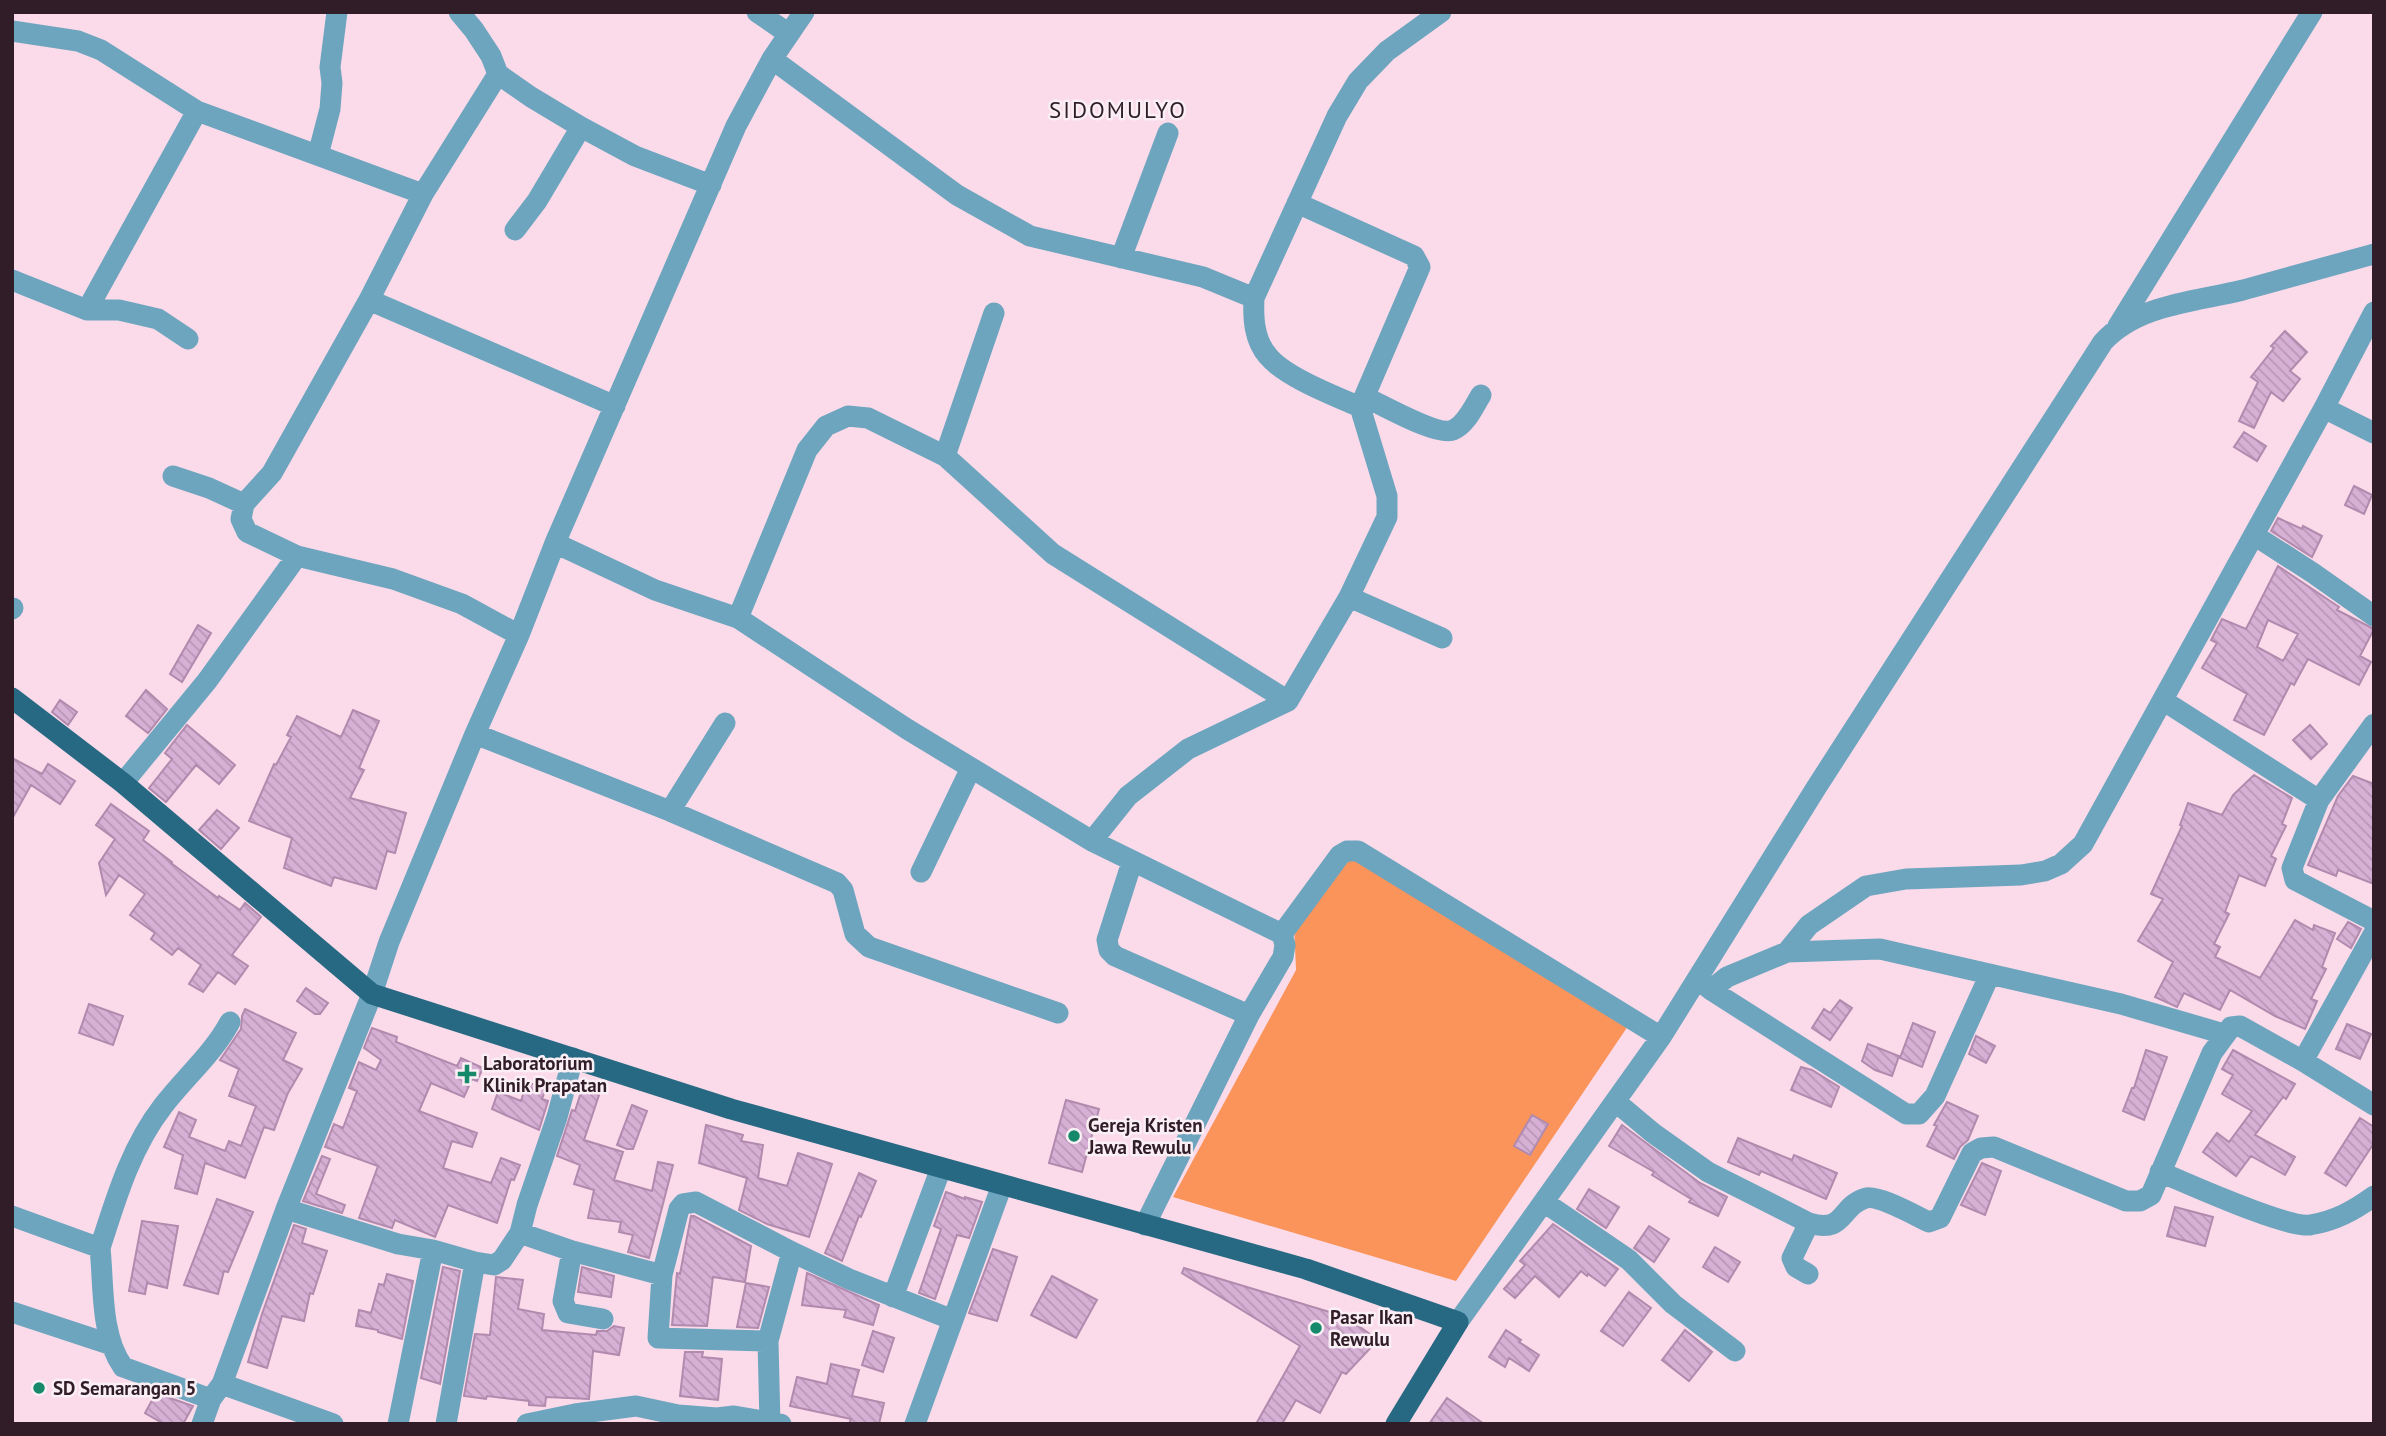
<svg xmlns="http://www.w3.org/2000/svg" width="2386" height="1436" font-family="'PT Sans',sans-serif">
<style>
.grass{fill:#fa945b}
.building{fill:url(#building-back-hatch);stroke:#b18aae;stroke-width:2;fill-rule:evenodd}
.lines{fill:none;stroke-linecap:round;stroke-linejoin:round}
.minor{stroke:#6ea5be;stroke-width:21}
.major{stroke:#276983;stroke-width:21}
.poi-dot{fill:#158969;stroke:#faeff4;stroke-width:2.5}
.labels{text-anchor:middle;stroke-width:5;stroke-linejoin:round;paint-order:stroke}
.poi-label{font-size:19px;font-weight:bold;fill:#301d27;stroke:#faeff4;text-anchor:start}
.quarter-label{font-size:23px;letter-spacing:2px;fill:#301d27;stroke:#faeff4}
</style>
<defs>
<pattern id="building-back-hatch" width="6" height="6" patternUnits="userSpaceOnUse" patternTransform="scale(1.75)"><rect width="6" height="6" fill="#d7b0d5"/><path d="M-1 5l2 2M0 0l6 6M5-1l2 2" fill="none" stroke="#b997b7"/></pattern>
</defs>
<rect width="100%" height="100%" fill="#fbdbea"/>
<!-- grass -->
<path class="grass" d="M 1341,851 L 1628,1026 L 1456,1281 L 1173,1197 L 1296,970 L 1294,924 Z"/>
<!-- building -->
<path class="building" d="M 2285,331 L 2307,352 L 2290,371 L 2300,379 L 2283,401 L 2271,392 L 2254,428 L 2239,421 L 2258,382 L 2251,377 L 2274,348 L 2271,346 Z
M 2244,432 L 2266,446 L 2257,461 L 2234,447 Z
M 2354,486 L 2372,495 L 2364,514 L 2345,505 Z
M 2278,518 L 2302,529 L 2303,526 L 2322,536 L 2312,557 L 2271,531 Z
M 2278,566 L 2339,607 L 2337,610 L 2374,629 L 2360,656 L 2371,662 L 2359,685 L 2308,659 L 2294,685 L 2291,683 L 2264,735 L 2234,720 L 2247,694 L 2202,668 L 2217,643 L 2211,640 L 2222,619 L 2246,629 ZM 2268,620 L 2298,634 L 2283,661 L 2257,647 Z
M 198,625 L 211,633 L 182,682 L 170,674 Z
M 146,690 L 167,709 L 148,733 L 126,716 Z
M 60,700 L 77,712 L 68,725 L 52,712 Z
M 353,710 L 379,721 L 359,768 L 364,770 L 350,798 L 406,813 L 395,853 L 387,851 L 376,889 L 334,877 L 331,886 L 284,868 L 292,838 L 249,821 L 274,764 L 276,765 L 291,737 L 287,735 L 297,716 L 341,737 Z
M 187,725 L 235,765 L 219,784 L 196,765 L 166,802 L 149,788 L 172,759 L 165,753 Z
M 2310,725 L 2327,744 L 2311,759 L 2293,740 Z
M 12,758 L 42,774 L 48,764 L 75,781 L 60,804 L 31,785 L 12,819 Z
M 2254,775 L 2292,798 L 2282,824 L 2286,826 L 2271,856 L 2276,859 L 2265,886 L 2239,875 L 2225,912 L 2229,914 L 2214,944 L 2220,947 L 2215,957 L 2260,978 L 2295,920 L 2313,930 L 2314,925 L 2335,933 L 2322,967 L 2326,969 L 2311,999 L 2317,1001 L 2305,1029 L 2275,1016 L 2230,990 L 2220,1010 L 2184,993 L 2177,1007 L 2155,997 L 2173,962 L 2138,941 L 2163,899 L 2151,894 L 2182,826 L 2180,825 L 2188,803 L 2222,815 L 2233,795 Z
M 2353,776 L 2374,784 L 2374,884 L 2338,870 L 2336,876 L 2308,865 L 2338,796 Z
M 111,804 L 149,831 L 143,840 L 172,862 L 171,863 L 218,898 L 219,896 L 240,910 L 245,903 L 261,917 L 232,955 L 248,966 L 235,984 L 218,972 L 203,992 L 189,984 L 201,965 L 178,948 L 172,955 L 151,939 L 155,933 L 130,915 L 145,894 L 119,875 L 106,895 L 99,863 L 115,839 L 96,825 Z
M 217,810 L 239,828 L 221,849 L 199,830 Z
M 2348,922 L 2361,929 L 2351,948 L 2337,939 Z
M 306,988 L 328,1003 L 320,1014 L 315,1014 L 297,1001 Z
M 1840,1000 L 1852,1008 L 1830,1040 L 1812,1028 L 1824,1009 L 1830,1013 Z
M 89,1004 L 123,1016 L 113,1045 L 79,1033 Z
M 245,1009 L 296,1033 L 283,1060 L 302,1069 L 288,1093 L 274,1130 L 264,1127 L 245,1178 L 205,1163 L 197,1194 L 175,1188 L 183,1155 L 164,1147 L 179,1112 L 196,1120 L 189,1137 L 225,1151 L 229,1141 L 241,1146 L 256,1106 L 229,1096 L 239,1069 L 220,1060 L 241,1029 L 242,1016 Z
M 1913,1023 L 1935,1032 L 1922,1067 L 1900,1058 Z
M 2347,1024 L 2371,1034 L 2360,1059 L 2336,1049 Z
M 372,1028 L 397,1037 L 396,1042 L 457,1066 L 461,1058 L 483,1068 L 477,1081 L 472,1079 L 464,1097 L 431,1083 L 419,1111 L 477,1133 L 472,1147 L 452,1141 L 443,1168 L 491,1183 L 501,1158 L 520,1165 L 514,1180 L 511,1179 L 497,1223 L 448,1205 L 435,1237 L 395,1220 L 392,1228 L 359,1218 L 378,1166 L 325,1147 L 334,1124 L 343,1128 L 357,1091 L 349,1088 L 359,1062 L 376,1070 L 381,1060 L 364,1048 Z
M 1976,1036 L 1995,1046 L 1986,1063 L 1969,1054 Z
M 1868,1044 L 1899,1056 L 1892,1076 L 1875,1070 L 1862,1061 Z
M 2146,1050 L 2167,1057 L 2144,1120 L 2123,1111 L 2132,1088 L 2134,1088 Z
M 2233,1050 L 2295,1084 L 2286,1099 L 2283,1097 L 2255,1135 L 2295,1157 L 2285,1175 L 2251,1156 L 2236,1176 L 2203,1152 L 2217,1133 L 2229,1142 L 2252,1111 L 2222,1094 L 2233,1075 L 2222,1069 Z
M 1801,1067 L 1812,1070 L 1839,1087 L 1831,1107 L 1791,1090 Z
M 527,1082 L 546,1088 L 542,1099 L 548,1101 L 539,1130 L 492,1109 L 498,1092 L 521,1101 Z
M 582,1089 L 599,1095 L 584,1140 L 623,1152 L 614,1180 L 652,1191 L 658,1162 L 673,1165 L 649,1258 L 628,1252 L 633,1235 L 619,1232 L 621,1222 L 588,1218 L 594,1190 L 574,1184 L 580,1165 L 557,1156 L 572,1110 L 575,1111 Z
M 1066,1100 L 1099,1109 L 1082,1172 L 1049,1163 Z
M 1947,1102 L 1978,1116 L 1968,1140 L 1960,1147 L 1954,1159 L 1927,1146 L 1937,1126 L 1934,1125 Z
M 632,1105 L 647,1111 L 633,1149 L 627,1149 L 617,1145 Z
M 1532,1115 L 1548,1124 L 1530,1155 L 1514,1146 Z
M 2360,1118 L 2374,1127 L 2374,1143 L 2346,1186 L 2325,1173 Z
M 706,1125 L 743,1135 L 741,1141 L 763,1145 L 758,1178 L 787,1186 L 798,1153 L 832,1164 L 809,1237 L 767,1224 L 739,1210 L 747,1178 L 699,1163 Z
M 1622,1125 L 1700,1183 L 1727,1197 L 1718,1216 L 1689,1202 L 1691,1199 L 1652,1175 L 1654,1172 L 1609,1146 Z
M 1738,1138 L 1792,1160 L 1794,1155 L 1837,1173 L 1826,1199 L 1761,1171 L 1759,1175 L 1728,1162 Z
M 322,1156 L 330,1159 L 316,1194 L 345,1205 L 342,1213 L 303,1201 Z
M 1982,1163 L 2001,1171 L 1985,1215 L 1961,1205 Z
M 859,1173 L 876,1181 L 861,1217 L 859,1216 L 842,1261 L 825,1253 Z
M 1589,1189 L 1619,1207 L 1606,1228 L 1577,1209 Z
M 946,1192 L 965,1199 L 965,1197 L 982,1202 L 969,1238 L 957,1235 L 935,1299 L 919,1293 L 941,1229 L 934,1226 Z
M 217,1199 L 253,1212 L 228,1272 L 224,1271 L 218,1294 L 184,1285 Z
M 2175,1207 L 2213,1217 L 2205,1246 L 2167,1236 Z
M 691,1216 L 694,1216 L 751,1246 L 745,1282 L 713,1277 L 707,1326 L 672,1325 L 677,1273 L 680,1274 Z
M 142,1221 L 178,1226 L 167,1288 L 147,1283 L 145,1294 L 129,1291 Z
M 1553,1224 L 1618,1269 L 1605,1286 L 1588,1274 L 1587,1276 L 1581,1271 L 1559,1297 L 1535,1276 L 1515,1298 L 1504,1289 L 1525,1265 L 1520,1261 Z
M 294,1225 L 306,1229 L 302,1243 L 327,1251 L 313,1294 L 310,1293 L 304,1321 L 282,1316 L 267,1368 L 248,1362 L 262,1314 Z
M 1649,1226 L 1669,1239 L 1654,1262 L 1634,1248 Z
M 1715,1247 L 1740,1262 L 1728,1282 L 1703,1267 Z
M 993,1249 L 1017,1257 L 997,1321 L 969,1313 Z
M 443,1267 L 460,1271 L 440,1384 L 421,1378 Z
M 582,1267 L 614,1276 L 611,1297 L 578,1292 Z
M 1184,1268 L 1346,1317 L 1378,1340 L 1346,1374 L 1342,1372 L 1320,1413 L 1296,1400 L 1282,1424 L 1256,1424 L 1300,1346 L 1182,1273 Z
M 807,1273 L 879,1305 L 873,1325 L 844,1317 L 846,1310 L 802,1305 Z
M 387,1274 L 413,1281 L 402,1339 L 378,1332 L 378,1330 L 356,1326 L 359,1310 L 371,1313 L 379,1284 L 384,1285 Z
M 1052,1276 L 1097,1300 L 1076,1338 L 1031,1315 Z
M 496,1277 L 523,1280 L 518,1309 L 544,1314 L 542,1330 L 596,1335 L 597,1331 L 607,1331 L 614,1326 L 624,1328 L 619,1355 L 593,1351 L 589,1399 L 546,1397 L 545,1406 L 529,1405 L 529,1401 L 487,1396 L 486,1399 L 464,1396 L 475,1334 L 490,1335 Z
M 746,1283 L 769,1287 L 758,1328 L 737,1327 Z
M 1629,1292 L 1651,1308 L 1623,1346 L 1601,1331 Z
M 1506,1330 L 1521,1340 L 1519,1342 L 1539,1355 L 1529,1371 L 1509,1358 L 1505,1367 L 1489,1357 Z
M 1685,1330 L 1712,1352 L 1689,1381 L 1662,1360 Z
M 873,1331 L 894,1338 L 883,1372 L 862,1365 Z
M 685,1352 L 703,1352 L 702,1357 L 722,1359 L 718,1400 L 680,1396 Z
M 831,1364 L 859,1370 L 852,1396 L 884,1403 L 879,1424 L 849,1424 L 851,1419 L 790,1406 L 797,1377 L 827,1384 Z
M 156,1393 L 193,1406 L 183,1424 L 164,1424 L 145,1413 Z
M 1447,1398 L 1484,1424 L 1429,1424 Z"/>
<g class="lines">
<!-- minor -->
<path class="minor" d="M 459,12 L 474,30 L 491,56 L 498,74 L 531,97 L 581,127 L 635,156 L 711,185
M 757,12 L 789,34
M 12,31 L 78,41 L 101,50 L 197,111 L 423,194
M 772,59 L 957,195 L 1030,236 L 1203,277 L 1254,298 C 1253,318 1254,340 1268,356 C 1285,377 1335,396 1360,407 L 1387,496 L 1387,517 L 1349,597 L 1288,701 L 1188,749 L 1128,796 L 1092,841
M 498,74 L 423,194 L 369,300 L 272,473 L 244,504 L 241,519 L 247,532 L 297,556 L 393,579 L 462,604 L 519,635
M 318,155 L 330,109 L 332,83 L 330,67 L 337,12
M 1297,203 L 1414,256 L 1420,267 L 1360,407
M 515,230 L 537,201 L 581,127
M 1121,258 L 1168,133
M 12,280 L 87,310 L 119,310 L 158,319 L 188,339
M 1254,298 L 1337,116 L 1358,81 L 1387,51 L 1441,12
M 369,300 L 615,406
M 87,310 L 197,111
M 2118,326 L 2312,12
M 1365,397 C 1381,404 1438,437 1453,430 C 1466,425 1474,406 1481,395
M 2324,408 L 2374,433
M 945,456 L 994,313
M 173,476 L 209,488 L 244,504
M 2254,535 L 2313,573 L 2374,616
M 555,543 L 655,590 L 738,618 L 907,729 L 1092,841 L 1282,934 L 1285,945 L 1283,957 L 1249,1015 L 1145,1225
M 1349,597 L 1442,638
M 12,609 L 13,608
M 738,618 L 807,450 L 826,426 L 848,416 L 868,418 L 945,456 L 1053,554 L 1288,701
M 2164,701 L 2319,800
M 2374,724 L 2319,800 L 2292,868 L 2295,880 L 2374,921
M 475,734 L 670,811 L 837,883 L 843,890 L 855,934 L 869,947 L 1058,1013
M 123,783 L 207,681 L 297,556
M 670,811 L 725,723
M 1132,862 L 1107,940 L 1109,950 L 1115,956 L 1249,1015
M 921,872 L 971,768
M 1282,934 L 1340,855 L 1347,851 L 1358,851 L 1661,1037
M 1787,952 L 1809,925 L 1866,886 L 1906,879 L 2021,875 L 2045,871 L 2061,864 L 2083,844 L 2324,408 L 2374,312
M 1698,979 L 1711,990 L 1727,977 L 1787,952 L 1880,949 L 2121,1004 L 2224,1034
M 1711,990 L 1906,1114 L 1919,1114 L 1935,1096 L 1990,974
M 2303,1061 L 2374,933
M 1616,1102 L 1653,1133 L 1708,1172 L 1809,1223 C 1846,1234 1839,1206 1866,1198 C 1879,1195 1916,1216 1929,1222 L 1940,1218 L 1972,1153 L 1981,1148 L 1994,1147 L 2126,1201 L 2140,1201 L 2151,1195 L 2212,1053 L 2231,1027 L 2240,1026 L 2303,1061 L 2374,1105
M 2160,1172 C 2189,1184 2285,1228 2310,1225 C 2335,1221 2353,1211 2374,1196
M 1544,1202 L 1629,1260 L 1673,1304 L 1735,1351
M 286,1209 L 398,1244 L 433,1250 L 475,1262 L 494,1265 L 502,1260 L 520,1233 L 572,1251 L 662,1275
M 12,1216 L 100,1248 C 104,1285 100,1335 123,1367 L 211,1399
M 520,1233 L 527,1205 L 557,1117 L 573,1058
M 100,1248 C 116,1198 131,1147 163,1106 C 185,1077 213,1054 230,1022
M 572,1251 L 563,1301 L 568,1313 L 603,1319
M 1808,1274 L 1796,1267 L 1792,1258 L 1809,1223
M 893,1297 L 941,1168
M 12,1312 L 112,1345
M 1458,1322 L 1661,1037 L 1816,788 L 2103,342 C 2138,304 2195,302 2243,290 C 2286,278 2330,266 2374,254
M 768,1341 L 658,1338 L 662,1275 L 679,1209 L 683,1204 L 696,1202 L 792,1252 L 849,1279 L 953,1320
M 222,1384 L 333,1424
M 202,1424 L 211,1399 L 222,1384 L 286,1209 L 372,994 L 389,942 L 475,734 L 519,635 L 555,543 L 736,126 L 772,59 L 804,12
M 398,1424 L 433,1250
M 446,1424 L 475,1262
M 527,1424 L 575,1414 L 636,1406 L 678,1415 L 717,1418 L 734,1416 L 781,1424
M 770,1424 L 768,1341 L 792,1252
M 915,1424 L 1002,1185"/>
<!-- major -->
<path class="major" d="M 12,698 L 123,783 L 372,994 L 731,1109 L 1306,1269 L 1458,1322 L 1396,1424"/>
</g>
<!-- markers -->
<g class="poi-dot">
<path d="M463.5 1063.5h7v7h7v7h-7v7h-7v-7h-7v-7h7z"/>
<circle cx="1074" cy="1136" r="7"/>
<circle cx="1316" cy="1328" r="7"/>
<circle cx="39" cy="1388" r="7"/>
</g>
<g class="labels">
<!-- poi labels -->
<g class="poi-label">
<text x="483" y="1070">Laboratorium<tspan x="483" dy="22">Klinik Prapatan</tspan></text>
<text x="1088" y="1132">Gereja Kristen<tspan x="1088" dy="22">Jawa Rewulu</tspan></text>
<text x="1330" y="1324">Pasar Ikan<tspan x="1330" dy="22">Rewulu</tspan></text>
<text x="53" y="1395">SD Semarangan 5</text>
</g>
<!-- quarter labels -->
<g class="quarter-label">
<text x="1118" y="118">SIDOMULYO</text>
</g>
</g>
<!-- border -->
<rect width="2386" height="1436" fill="none" stroke="#301d27" stroke-width="28"/>
</svg>
